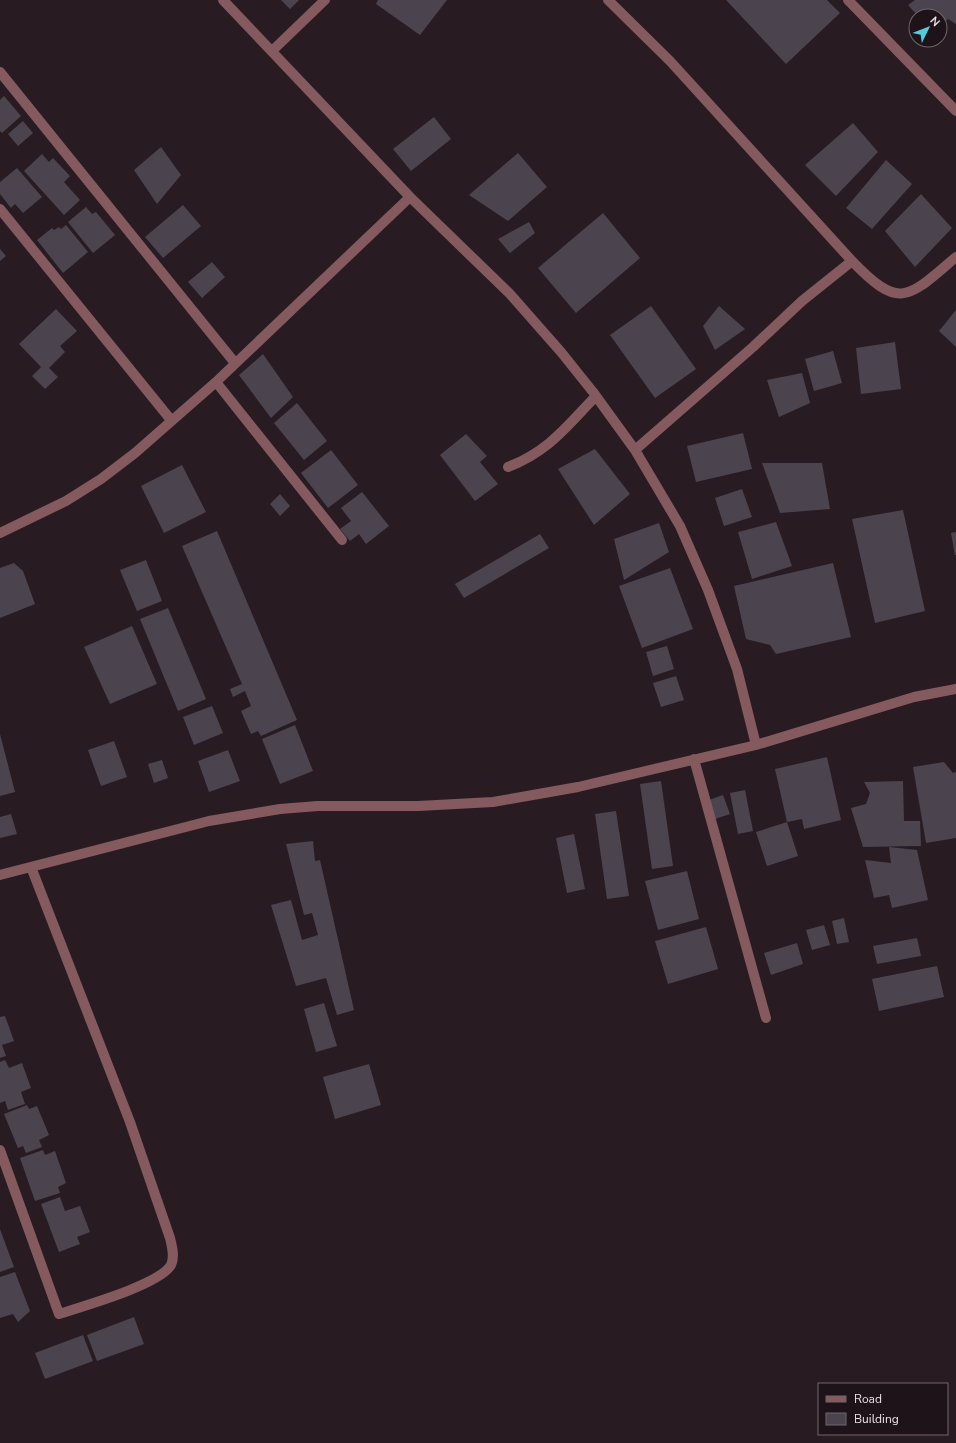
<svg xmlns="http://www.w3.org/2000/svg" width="956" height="1443" font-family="'Nunito Sans',sans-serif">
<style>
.building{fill:#4b434e}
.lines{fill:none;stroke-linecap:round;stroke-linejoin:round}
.minor{stroke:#845a5e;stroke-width:10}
</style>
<rect width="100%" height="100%" fill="#281c22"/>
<!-- building -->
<path class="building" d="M 281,0 L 299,0 L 290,9 Z
M 378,0 L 447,0 L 420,35 L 376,4 Z
M 726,0 L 827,0 L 840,13 L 786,64 Z
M 915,0 L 956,0 L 956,24 L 948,19 L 940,26 L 940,16 L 918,16 L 908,5 Z
M 4,96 L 21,116 L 2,133 L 0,131 L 0,100 Z
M 434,117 L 451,139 L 411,171 L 393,149 Z
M 23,121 L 33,133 L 18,146 L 8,134 Z
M 853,123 L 878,152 L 836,196 L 805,165 Z
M 161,147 L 181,175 L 157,204 L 134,170 Z
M 518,153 L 547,187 L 508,221 L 469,195 Z
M 42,154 L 49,162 L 53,158 L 70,176 L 64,182 L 80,200 L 64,215 L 24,171 Z
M 886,160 L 912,184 L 872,229 L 846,208 Z
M 17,168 L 42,197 L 23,213 L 15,204 L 11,208 L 0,194 L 0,182 Z
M 921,194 L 952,228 L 915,267 L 885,231 Z
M 183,205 L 201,226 L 163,258 L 145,237 Z
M 86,207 L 92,214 L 96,212 L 115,235 L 93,253 L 68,222 Z
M 603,213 L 640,258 L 576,313 L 538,268 Z
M 529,222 L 535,233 L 510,253 L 498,239 Z
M 66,225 L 88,252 L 63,273 L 37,240 L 52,228 L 54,230 L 59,227 L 61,229 Z
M 0,249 L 6,256 L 0,261 Z
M 212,262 L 225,277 L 202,298 L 188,282 Z
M 651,306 L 696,369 L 655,398 L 610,335 Z
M 719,306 L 745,329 L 715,350 L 703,326 Z
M 56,309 L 77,331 L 60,346 L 65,352 L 49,368 L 58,377 L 45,389 L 32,376 L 41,367 L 19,344 Z
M 956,310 L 956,347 L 939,331 Z
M 895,342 L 901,389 L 861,394 L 856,348 Z
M 833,351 L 842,383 L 814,391 L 805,359 Z
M 263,354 L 293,397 L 271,418 L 239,375 Z
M 802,373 L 810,403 L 779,417 L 767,380 Z
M 297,403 L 327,441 L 304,460 L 274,423 Z
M 743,433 L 752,469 L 696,482 L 687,446 Z
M 466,434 L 487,456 L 480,462 L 498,484 L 475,501 L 440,455 Z
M 595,449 L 630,494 L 594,525 L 558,469 Z
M 331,450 L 358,485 L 328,508 L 301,473 Z
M 762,463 L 822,463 L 830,509 L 780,513 Z
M 182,465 L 206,512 L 164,533 L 141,486 Z
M 742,489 L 752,517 L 724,526 L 715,498 Z
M 362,492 L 389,526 L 366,544 L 359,534 L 350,541 L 340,529 L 351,521 L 341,508 Z
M 280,494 L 290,506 L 280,516 L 270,504 Z
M 903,510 L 925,611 L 875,623 L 852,519 Z
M 776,522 L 792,566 L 752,579 L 738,532 Z
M 659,523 L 669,552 L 624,580 L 614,539 Z
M 217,531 L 297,720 L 261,736 L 258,731 L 251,734 L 241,711 L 251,706 L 245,691 L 233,697 L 230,689 L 242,684 L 182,546 Z
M 956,532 L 956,555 L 955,555 L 951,533 Z
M 540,534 L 549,548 L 464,598 L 455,584 Z
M 146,560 L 162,601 L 137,611 L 120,570 Z
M 14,563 L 23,571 L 35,604 L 0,618 L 0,568 Z
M 833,563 L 851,637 L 776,654 L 770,645 L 746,639 L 734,586 Z
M 670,568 L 693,629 L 642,648 L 619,586 Z
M 168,608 L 206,699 L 178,711 L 140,619 Z
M 132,626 L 157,684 L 110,704 L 84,647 Z
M 667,646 L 674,669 L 653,676 L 646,652 Z
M 676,676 L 684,700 L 661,707 L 653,683 Z
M 212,706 L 223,733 L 194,745 L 183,717 Z
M 295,725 L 313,771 L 280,784 L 262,739 Z
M 0,734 L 15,792 L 0,796 Z
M 114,741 L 127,777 L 101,786 L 88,750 Z
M 228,750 L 240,781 L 209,792 L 198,761 Z
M 827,757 L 841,820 L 804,829 L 802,819 L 787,822 L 775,769 Z
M 162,760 L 168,778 L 154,783 L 148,764 Z
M 944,762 L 953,773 L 956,772 L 956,838 L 926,843 L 913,767 Z
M 661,781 L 673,866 L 652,869 L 640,784 Z
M 903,781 L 904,821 L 920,821 L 921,846 L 863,847 L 851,808 L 866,804 L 870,793 L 864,782 Z
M 745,790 L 753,831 L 738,834 L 730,793 Z
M 723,795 L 730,814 L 715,819 L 709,800 Z
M 616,811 L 629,896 L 607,899 L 595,814 Z
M 11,814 L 17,834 L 0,838 L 0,817 Z
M 787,822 L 798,856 L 767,866 L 756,832 Z
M 574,834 L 585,889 L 567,893 L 556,838 Z
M 313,841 L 315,861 L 320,860 L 354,1010 L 337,1015 L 326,978 L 296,986 L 271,905 L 291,900 L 302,940 L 318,935 L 312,913 L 304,915 L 286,844 Z
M 889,847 L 917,850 L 928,900 L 892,908 L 889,895 L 874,898 L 865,860 L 891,863 Z
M 687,871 L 699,919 L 658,930 L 645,881 Z
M 844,918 L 849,942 L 837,944 L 832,921 Z
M 824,925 L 830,945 L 812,950 L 806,930 Z
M 706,927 L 718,969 L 668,984 L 655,941 Z
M 917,938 L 921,956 L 877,964 L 873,946 Z
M 797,943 L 803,964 L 771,975 L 764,953 Z
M 937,966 L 944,997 L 879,1011 L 872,979 Z
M 324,1003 L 337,1046 L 316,1052 L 304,1009 Z
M 5,1016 L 14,1041 L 2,1045 L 6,1056 L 0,1058 L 0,1017 Z
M 5,1060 L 9,1068 L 22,1063 L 31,1088 L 21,1092 L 25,1104 L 8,1110 L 5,1101 L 0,1103 L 0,1062 Z
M 369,1064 L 381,1105 L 335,1119 L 323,1077 Z
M 27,1105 L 29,1109 L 37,1106 L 49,1135 L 39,1140 L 42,1147 L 26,1153 L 23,1146 L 18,1148 L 4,1114 Z
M 43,1150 L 45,1155 L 55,1151 L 66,1183 L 58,1187 L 60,1193 L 35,1201 L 20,1158 Z
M 60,1197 L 65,1211 L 80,1206 L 90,1232 L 77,1237 L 80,1244 L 59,1252 L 41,1204 Z
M 0,1229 L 14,1267 L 0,1272 Z
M 15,1272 L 30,1311 L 18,1322 L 13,1314 L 0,1318 L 0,1277 Z
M 134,1317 L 144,1344 L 97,1361 L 87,1335 Z
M 83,1335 L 93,1361 L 45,1379 L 35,1353 Z"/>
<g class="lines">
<!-- minor -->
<path class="minor" d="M 223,0 L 410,197 L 510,294 L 561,352 L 593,392 L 635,450 L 680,526 L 708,590 L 737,669 L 756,745
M 608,0 L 670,61 L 852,261
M 848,0 L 956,111
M 272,51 L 325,0
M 0,72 L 235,363
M 0,209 L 171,420
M 216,382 L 342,540
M 635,450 L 753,347 L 802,301 L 852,261 C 900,311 908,298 956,257
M 508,467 C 549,451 566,427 596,396
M 0,533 L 66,501 L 101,479 L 135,453 L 216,382 L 410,197
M 694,759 L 766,1018
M 0,875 L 209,821 L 280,809 L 318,806 L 418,806 L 493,802 L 578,787 L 756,745 L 914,697 L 956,689
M 0,1150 L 59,1314 C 83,1306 159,1285 171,1265 C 175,1257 172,1246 170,1238 L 130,1122 L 31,867"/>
</g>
<!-- legend -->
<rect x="818" y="1383" width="130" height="52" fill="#1e1319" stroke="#70666b"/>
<rect x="826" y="1396" width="20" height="6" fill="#845a5e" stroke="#70666b"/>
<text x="854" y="1403" font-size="12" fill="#eae2e6">Road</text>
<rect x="826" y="1413" width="20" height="12" fill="#4b434e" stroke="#70666b"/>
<text x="854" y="1423" font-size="12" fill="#eae2e6">Building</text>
<!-- north arrow -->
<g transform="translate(928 28) rotate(47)"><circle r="19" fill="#1e1319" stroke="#70666b"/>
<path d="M0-3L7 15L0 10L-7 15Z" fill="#53cbda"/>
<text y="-6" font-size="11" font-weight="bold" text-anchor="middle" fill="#eae2e6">N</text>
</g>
</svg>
